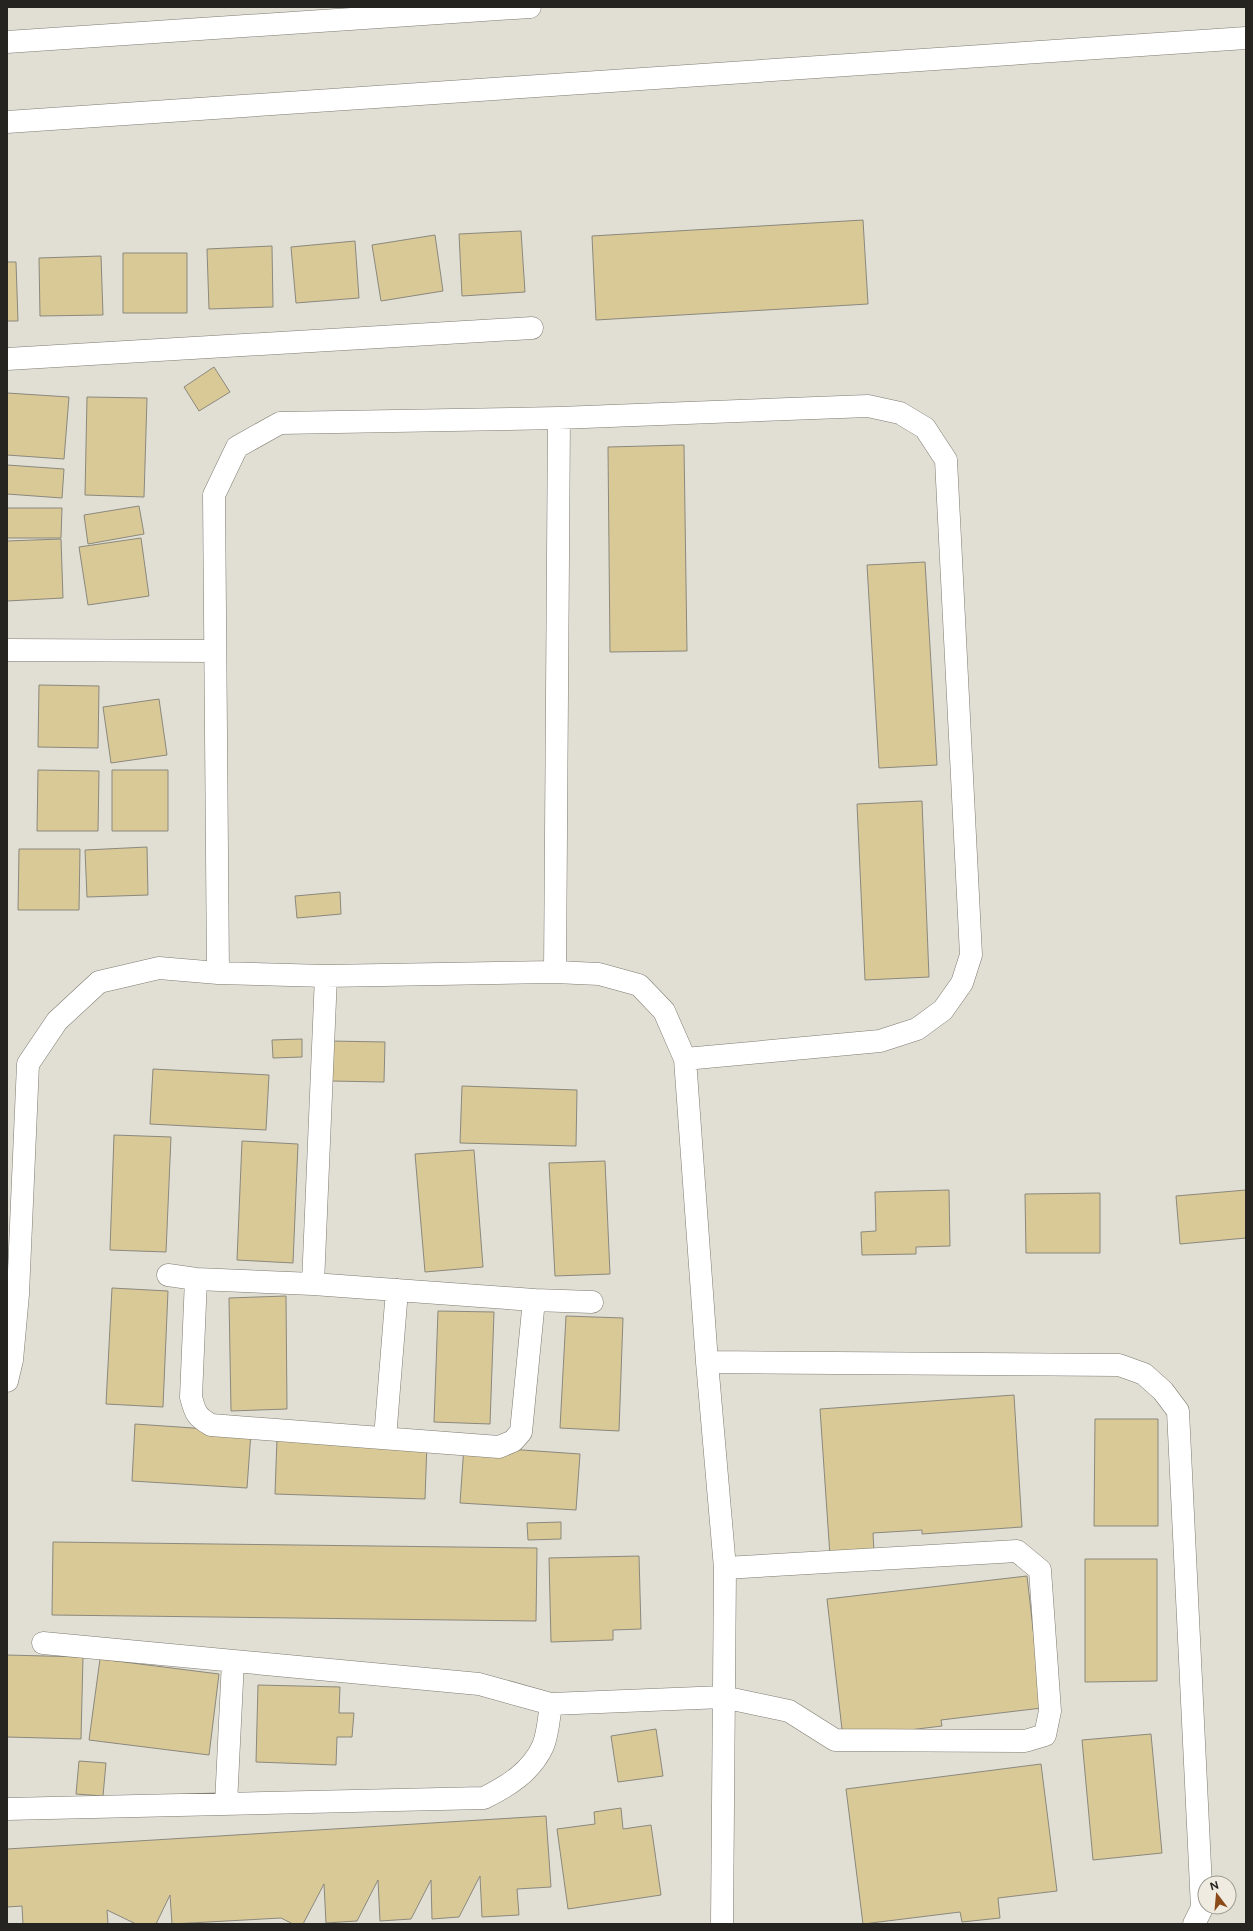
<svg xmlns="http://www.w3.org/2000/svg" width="1253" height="1931" font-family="Figtree,sans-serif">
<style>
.building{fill:#d9c996;stroke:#8b887e}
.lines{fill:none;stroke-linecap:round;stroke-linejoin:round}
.street-casing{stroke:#7e7b71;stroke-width:23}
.secondary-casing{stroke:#7e7b71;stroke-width:23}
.street{stroke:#fff;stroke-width:22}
.secondary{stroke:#fff;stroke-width:22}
</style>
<rect width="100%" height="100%" fill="#e1ded3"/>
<!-- building -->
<path class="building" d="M 863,220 L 868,304 L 596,320 L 592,236 Z
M 521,231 L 525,292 L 462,296 L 459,234 Z
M 435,235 L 443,291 L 381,301 L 372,245 Z
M 355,241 L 359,298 L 296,303 L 291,247 Z
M 272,246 L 273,307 L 209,309 L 207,249 Z
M 123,253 L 187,253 L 187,313 L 123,313 Z
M 101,256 L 103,315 L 40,316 L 39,258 Z
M 7,262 L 16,262 L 18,321 L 7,321 Z
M 214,367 L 230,392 L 199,411 L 184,387 Z
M 7,393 L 69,397 L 64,459 L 7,455 Z
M 87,397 L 147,398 L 144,497 L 85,495 Z
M 684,445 L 687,651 L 610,652 L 608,447 Z
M 7,465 L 64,469 L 62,498 L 7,494 Z
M 139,506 L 144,534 L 88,544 L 84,515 Z
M 7,508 L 62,508 L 61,538 L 7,538 Z
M 141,538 L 149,596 L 88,605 L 79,547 Z
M 61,539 L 63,598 L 7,601 L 7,541 Z
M 925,562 L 937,765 L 879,768 L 867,565 Z
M 39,685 L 99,686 L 98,748 L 38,747 Z
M 159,699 L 167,755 L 111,763 L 103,707 Z
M 38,770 L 99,771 L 98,831 L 37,831 Z
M 112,770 L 168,770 L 168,831 L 112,831 Z
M 922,801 L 929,977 L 865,980 L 857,804 Z
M 147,847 L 148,895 L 87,897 L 85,850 Z
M 19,849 L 80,849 L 79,910 L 18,910 Z
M 340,892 L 341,914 L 297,918 L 295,896 Z
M 302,1039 L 302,1057 L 273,1058 L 272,1040 Z
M 330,1041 L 385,1042 L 384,1082 L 330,1081 Z
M 153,1069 L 269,1075 L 266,1130 L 150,1124 Z
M 462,1086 L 577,1090 L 576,1146 L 460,1143 Z
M 114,1135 L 171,1137 L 166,1252 L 110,1250 Z
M 242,1141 L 298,1144 L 293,1263 L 237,1260 Z
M 474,1150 L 483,1267 L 425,1272 L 415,1154 Z
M 605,1161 L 610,1274 L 555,1276 L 549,1163 Z
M 949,1190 L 950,1246 L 916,1247 L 916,1254 L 862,1255 L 861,1232 L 876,1231 L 875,1192 Z
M 1246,1190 L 1246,1238 L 1180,1244 L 1176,1196 Z
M 1100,1193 L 1100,1253 L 1026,1253 L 1025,1194 Z
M 112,1288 L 168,1291 L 163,1407 L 106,1404 Z
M 286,1296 L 287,1409 L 231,1411 L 229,1298 Z
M 438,1311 L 494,1312 L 490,1424 L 434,1422 Z
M 566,1316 L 623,1318 L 619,1431 L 560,1428 Z
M 1014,1395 L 1022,1527 L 922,1534 L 922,1530 L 873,1533 L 874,1552 L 830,1556 L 820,1409 Z
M 1095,1419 L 1158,1419 L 1158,1526 L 1094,1526 Z
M 135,1424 L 251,1432 L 247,1488 L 132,1481 Z
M 277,1438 L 427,1443 L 425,1499 L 275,1494 Z
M 464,1446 L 580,1454 L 576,1510 L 460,1503 Z
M 561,1522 L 561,1539 L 528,1540 L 527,1523 Z
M 53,1542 L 537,1548 L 536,1621 L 52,1615 Z
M 639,1556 L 641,1629 L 613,1630 L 613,1640 L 551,1642 L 549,1558 Z
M 1085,1559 L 1157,1559 L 1157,1681 L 1085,1682 Z
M 1027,1576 L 1042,1708 L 941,1720 L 942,1726 L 843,1738 L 827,1599 Z
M 7,1655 L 83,1657 L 81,1739 L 7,1737 Z
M 100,1659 L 219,1674 L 209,1755 L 89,1740 Z
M 258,1685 L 340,1687 L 339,1713 L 354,1713 L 352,1737 L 337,1737 L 336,1765 L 256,1762 Z
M 656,1729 L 663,1776 L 618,1782 L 611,1736 Z
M 1151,1734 L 1162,1853 L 1093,1860 L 1082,1740 Z
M 79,1761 L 106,1763 L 103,1796 L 76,1794 Z
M 1041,1764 L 1057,1891 L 998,1898 L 1000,1918 L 962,1922 L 960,1912 L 863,1924 L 846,1789 Z
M 621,1808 L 623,1829 L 651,1825 L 661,1895 L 568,1909 L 557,1829 L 595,1824 L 594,1812 Z
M 546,1816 L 551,1887 L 517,1889 L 519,1915 L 482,1917 L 480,1876 L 459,1917 L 432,1919 L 431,1880 L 411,1919 L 380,1921 L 378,1880 L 357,1921 L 326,1923 L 324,1884 L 303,1924 L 293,1924 L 281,1918 L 172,1924 L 170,1895 L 156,1924 L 136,1924 L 107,1910 L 108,1924 L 23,1924 L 22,1906 L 7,1907 L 7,1849 Z"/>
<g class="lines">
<defs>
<path id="street" d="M 7,359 L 532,328
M 7,650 L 215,651
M 555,972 L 559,418
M 218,973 L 214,495 L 237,447 L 280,423 L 559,418 L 868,406 L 900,413 L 925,428 L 946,460 L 971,955 L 962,983 L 943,1010 L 917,1029 L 880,1041 L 685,1059
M 326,976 L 313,1284 L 534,1300 L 592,1302
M 168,1275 L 196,1279 L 313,1284
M 196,1279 L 191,1397 C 195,1413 197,1417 211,1425 L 499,1447 L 513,1441 L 521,1432 L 534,1300
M 707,1362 L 1119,1365 L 1144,1374 L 1163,1391 L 1178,1411 L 1202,1908 L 1194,1924
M 7,1381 L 12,1360 L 18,1294 L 28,1064 L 57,1021 L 99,982 L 159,968 L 218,973 L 326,976 L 555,972 L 599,974 L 639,985 L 664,1011 L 685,1059 L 707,1362 L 725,1568 L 722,1924
M 385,1438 L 397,1290
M 43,1643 L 479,1684 L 551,1704 L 723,1697 L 789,1711 L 835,1740 L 1025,1741 L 1045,1735 L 1050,1711 L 1040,1570 L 1017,1551 L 725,1568
M 226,1804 L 233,1661
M 7,1809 L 484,1798 C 508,1786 531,1772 543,1746 C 548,1734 549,1717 551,1704"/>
<path id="secondary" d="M 7,42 L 530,7
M 7,122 L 1246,38"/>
</defs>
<!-- street casing -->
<use href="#street" class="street-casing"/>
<!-- secondary casing -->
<use href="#secondary" class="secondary-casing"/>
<!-- street -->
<use href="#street" class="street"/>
<!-- secondary -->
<use href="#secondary" class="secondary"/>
</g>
<!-- border -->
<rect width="1253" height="1931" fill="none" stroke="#252420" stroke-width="16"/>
<!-- north arrow -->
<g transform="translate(1217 1895) rotate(344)"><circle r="19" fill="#efebe0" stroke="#9e9b93"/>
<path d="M0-3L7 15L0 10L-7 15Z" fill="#8b4918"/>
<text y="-6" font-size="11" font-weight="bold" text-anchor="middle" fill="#252420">N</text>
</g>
</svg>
